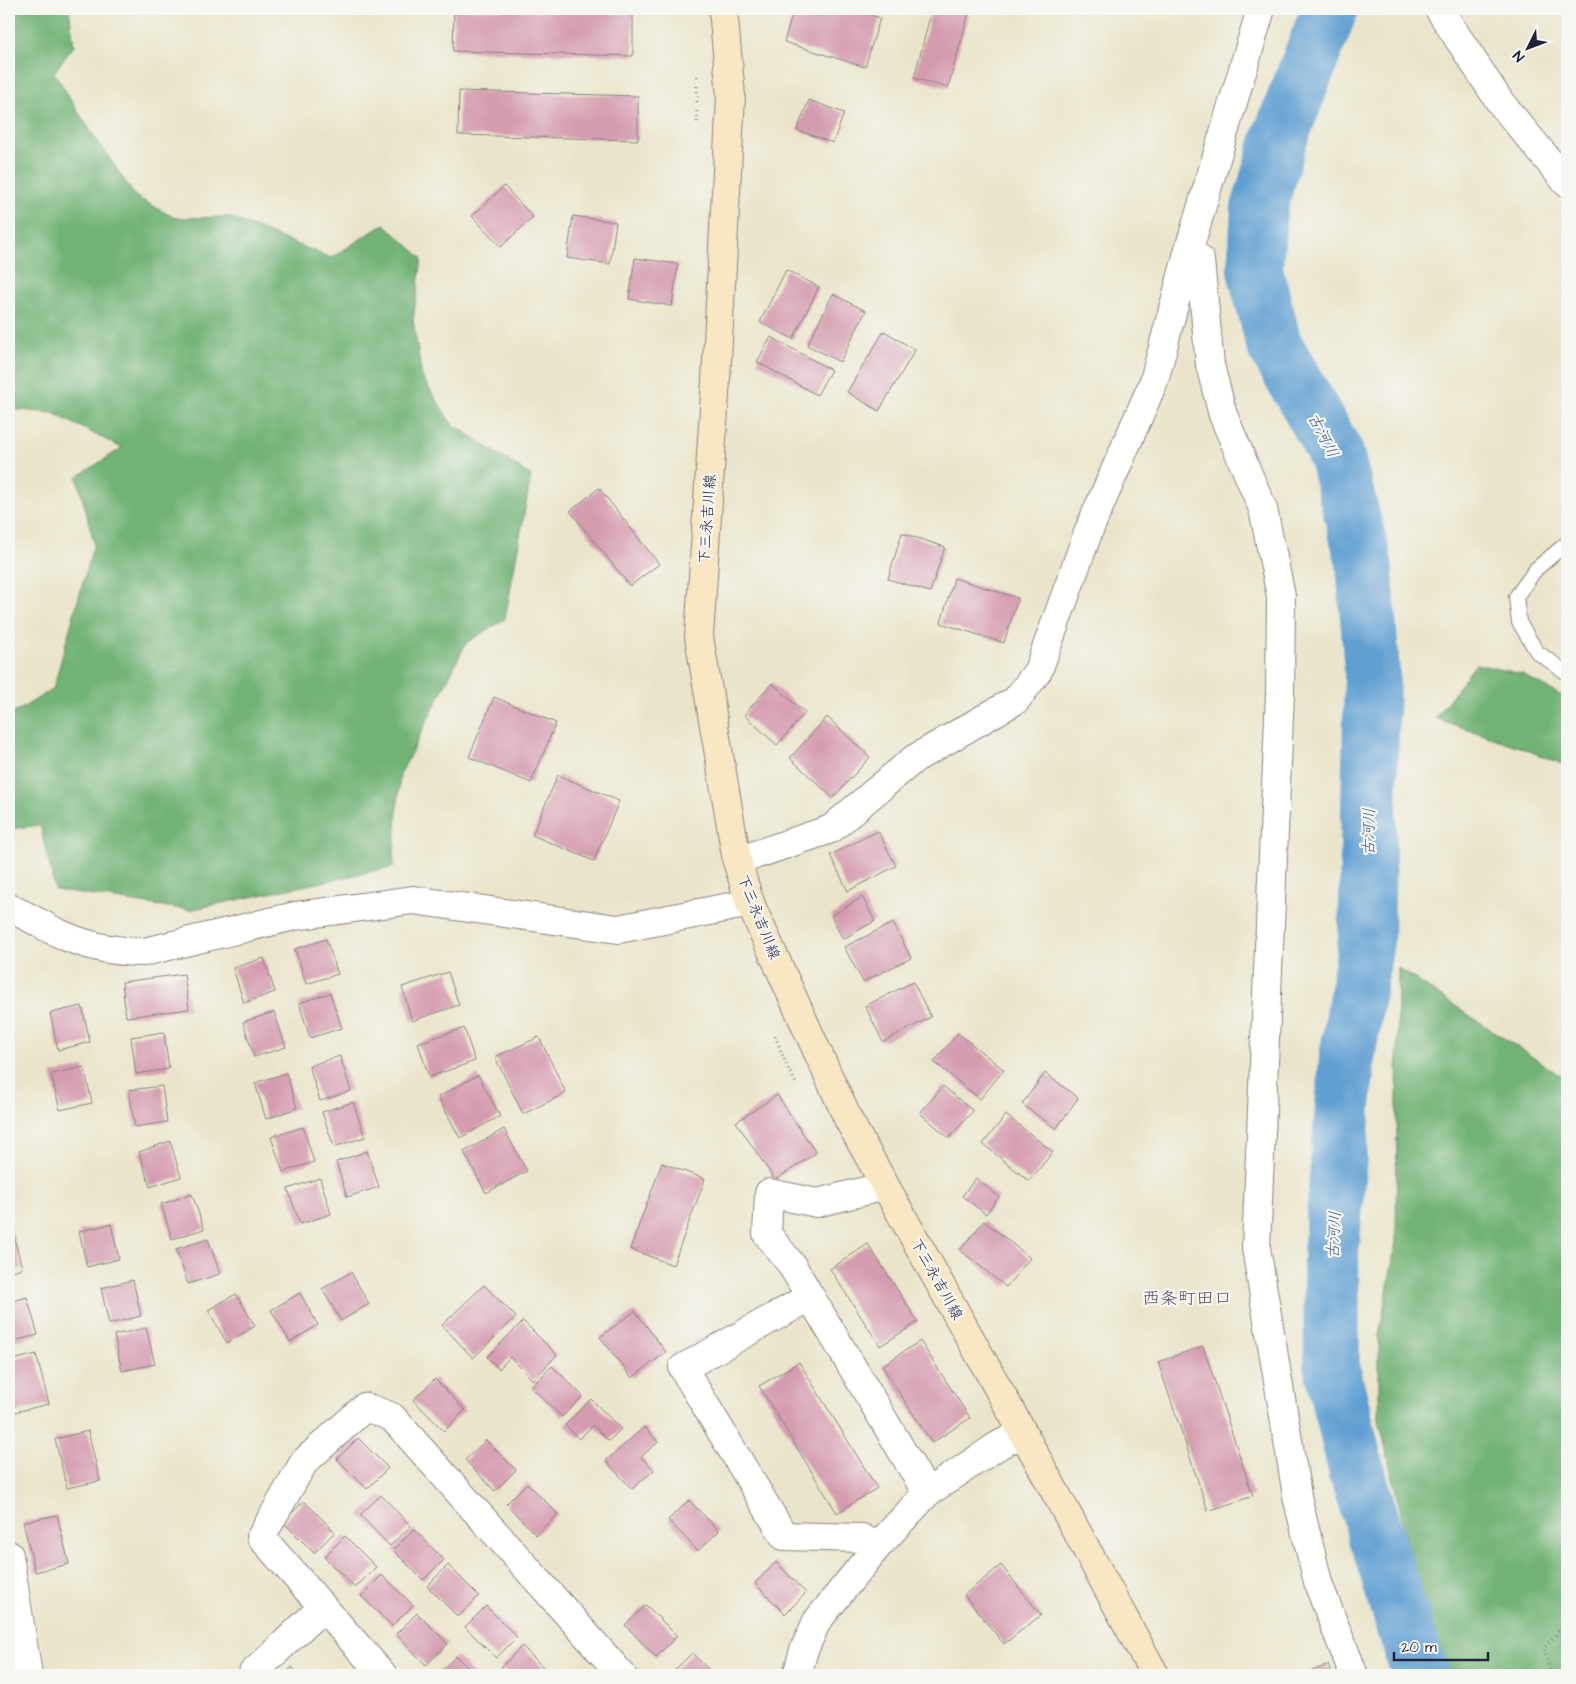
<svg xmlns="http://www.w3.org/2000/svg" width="1576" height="1684" font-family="'Architects Daughter','Klee One',sans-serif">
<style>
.forest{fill:#71b275;stroke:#4a6a58}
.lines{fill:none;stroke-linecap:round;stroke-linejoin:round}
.river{stroke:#5f9fd2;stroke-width:56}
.building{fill:#d59cb0}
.service-casing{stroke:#868482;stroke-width:16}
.minor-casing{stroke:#868482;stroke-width:30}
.secondary-casing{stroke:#868482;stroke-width:30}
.path{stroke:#868482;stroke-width:3;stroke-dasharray:1 4;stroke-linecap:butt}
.service{stroke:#fff;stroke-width:14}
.minor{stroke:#fff;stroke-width:28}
.secondary{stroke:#f9e7c3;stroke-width:28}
.labels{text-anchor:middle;stroke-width:4.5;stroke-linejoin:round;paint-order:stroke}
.street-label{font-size:15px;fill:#22223b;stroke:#f6f6f2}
.water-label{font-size:16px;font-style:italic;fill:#3d5a7f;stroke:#f6f6f2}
.quarter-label{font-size:18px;fill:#614d64;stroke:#f6f6f2}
</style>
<rect width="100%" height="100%" fill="#f6f6f2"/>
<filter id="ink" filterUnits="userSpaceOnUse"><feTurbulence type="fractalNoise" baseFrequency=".02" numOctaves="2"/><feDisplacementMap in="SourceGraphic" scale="10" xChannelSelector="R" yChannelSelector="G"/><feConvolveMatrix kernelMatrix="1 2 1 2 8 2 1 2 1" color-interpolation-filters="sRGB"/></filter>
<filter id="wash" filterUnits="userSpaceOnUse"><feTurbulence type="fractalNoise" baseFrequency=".0096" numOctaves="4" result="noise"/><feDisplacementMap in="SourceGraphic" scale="20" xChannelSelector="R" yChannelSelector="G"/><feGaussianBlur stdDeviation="1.12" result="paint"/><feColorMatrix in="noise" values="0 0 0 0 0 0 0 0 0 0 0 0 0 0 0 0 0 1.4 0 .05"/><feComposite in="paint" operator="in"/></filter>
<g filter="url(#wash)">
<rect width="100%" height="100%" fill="#eae5ca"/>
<!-- forest -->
<path class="forest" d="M 19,9 L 69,9 L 74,46 L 54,72 L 80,115 L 135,196 L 175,218 L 229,217 L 331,258 L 384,224 L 422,258 L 413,320 L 422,377 L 451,423 L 531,476 L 505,619 L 466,643 L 400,775 L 393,867 L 189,910 L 55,890 L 40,825 L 9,829 L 9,716 L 53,689 L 94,543 L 77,477 L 122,448 L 53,413 L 9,409 L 9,38 Z
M 1476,664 L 1522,674 L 1567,699 L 1567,766 L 1522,748 L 1435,718 Z
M 1398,968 L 1567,1080 L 1567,1675 L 1449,1675 L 1431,1645 L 1379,1419 L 1379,1335 L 1396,1242 Z"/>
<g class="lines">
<!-- river -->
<path class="river" d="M 1330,9 L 1279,140 L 1259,209 L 1255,270 L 1274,344 L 1336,454 L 1364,562 L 1372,673 L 1366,941 L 1347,1058 L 1331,1253 L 1332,1367 L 1357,1473 L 1414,1657 L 1423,1675"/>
</g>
<g id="blocks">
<!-- building -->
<path class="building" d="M 454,9 L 633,13 L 633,56 L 453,51 Z
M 794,9 L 852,9 L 880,18 L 865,67 L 784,42 Z
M 932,9 L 970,9 L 948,88 L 914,78 Z
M 459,91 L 638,96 L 638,140 L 458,135 Z
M 809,100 L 844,113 L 833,143 L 797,130 Z
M 504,186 L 533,217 L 501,247 L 472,216 Z
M 573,216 L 616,222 L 610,264 L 567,258 Z
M 635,258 L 678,264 L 672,306 L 629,299 Z
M 786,270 L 819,287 L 793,339 L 760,322 Z
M 833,294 L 866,311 L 840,362 L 807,345 Z
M 884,331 L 915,350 L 879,411 L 847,392 Z
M 771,337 L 831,370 L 817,395 L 757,362 Z
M 599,488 L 659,564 L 630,586 L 570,511 Z
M 902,533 L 945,547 L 930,592 L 888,579 Z
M 954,578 L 1018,598 L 1004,643 L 941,623 Z
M 772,683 L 805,713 L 777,745 L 744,715 Z
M 494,697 L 556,723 L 531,783 L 469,757 Z
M 827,717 L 870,757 L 833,798 L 790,758 Z
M 558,775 L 619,801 L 594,861 L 532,835 Z
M 878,831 L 896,866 L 848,891 L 830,855 Z
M 862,897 L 875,921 L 843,939 L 831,916 Z
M 893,923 L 911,958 L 863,982 L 844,947 Z
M 326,939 L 338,974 L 306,984 L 295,949 Z
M 264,958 L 275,992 L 244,1003 L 233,968 Z
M 448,972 L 459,1005 L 412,1021 L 402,987 Z
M 184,974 L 189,1009 L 126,1017 L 122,982 Z
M 913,982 L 931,1017 L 883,1042 L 865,1006 Z
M 330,993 L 342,1028 L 310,1038 L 299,1003 Z
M 82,1006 L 90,1042 L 58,1050 L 50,1013 Z
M 274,1012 L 286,1047 L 254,1057 L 243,1022 Z
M 464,1028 L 475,1061 L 429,1077 L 418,1043 Z
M 164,1032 L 169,1069 L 136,1074 L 131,1037 Z
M 958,1033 L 1004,1070 L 980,1099 L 934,1062 Z
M 539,1037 L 566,1093 L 523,1114 L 495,1057 Z
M 340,1056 L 351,1091 L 320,1101 L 309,1066 Z
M 84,1067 L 92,1103 L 60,1110 L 51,1074 Z
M 286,1073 L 297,1108 L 266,1119 L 255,1083 Z
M 1045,1073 L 1078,1098 L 1056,1129 L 1022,1104 Z
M 478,1075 L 500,1116 L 460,1138 L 438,1097 Z
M 162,1086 L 167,1122 L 135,1127 L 129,1090 Z
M 943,1086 L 973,1111 L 949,1138 L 920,1113 Z
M 777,1095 L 816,1153 L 775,1180 L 736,1122 Z
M 353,1102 L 365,1137 L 334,1147 L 322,1112 Z
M 1006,1115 L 1053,1152 L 1029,1181 L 983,1144 Z
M 303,1127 L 314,1162 L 283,1172 L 271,1137 Z
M 504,1129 L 527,1171 L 486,1193 L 464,1152 Z
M 170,1141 L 181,1177 L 150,1187 L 139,1152 Z
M 367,1151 L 379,1187 L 347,1197 L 336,1162 Z
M 662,1163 L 705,1179 L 673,1265 L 630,1249 Z
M 320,1178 L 331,1214 L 300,1224 L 288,1189 Z
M 976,1178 L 999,1197 L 986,1214 L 962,1196 Z
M 192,1194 L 204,1229 L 172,1239 L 161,1204 Z
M 984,1221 L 1030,1258 L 1006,1287 L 960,1250 Z
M 111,1224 L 119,1259 L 87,1267 L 79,1231 Z
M 12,1230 L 22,1268 L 9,1272 L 9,1231 Z
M 208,1239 L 220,1274 L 188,1284 L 176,1249 Z
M 868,1244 L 918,1322 L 880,1346 L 830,1269 Z
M 351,1272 L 369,1304 L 341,1321 L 322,1289 Z
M 133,1280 L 141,1316 L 109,1324 L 101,1288 Z
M 484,1285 L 516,1317 L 473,1358 L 442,1325 Z
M 300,1293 L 318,1325 L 290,1342 L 271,1310 Z
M 236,1294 L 255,1326 L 227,1343 L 208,1310 Z
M 27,1297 L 38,1335 L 9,1342 L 9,1302 Z
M 635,1311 L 666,1352 L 632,1378 L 600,1337 Z
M 523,1321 L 557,1355 L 533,1380 L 510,1357 L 499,1369 L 487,1357 Z
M 146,1328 L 155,1364 L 122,1371 L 114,1335 Z
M 920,1341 L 970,1418 L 932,1443 L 882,1366 Z
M 1203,1346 L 1253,1496 L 1208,1511 L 1158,1362 Z
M 36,1354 L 49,1404 L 15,1412 L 9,1386 L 9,1361 Z
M 799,1362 L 877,1488 L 837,1513 L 759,1386 Z
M 552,1366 L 583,1396 L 562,1417 L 531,1387 Z
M 435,1379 L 465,1410 L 444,1431 L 413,1400 Z
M 591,1399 L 621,1429 L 609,1441 L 593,1425 L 579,1439 L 565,1425 Z
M 644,1427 L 658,1442 L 641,1457 L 654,1470 L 632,1489 L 606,1461 Z
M 88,1431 L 100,1481 L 67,1488 L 55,1439 Z
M 358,1438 L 388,1468 L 367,1489 L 337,1459 Z
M 486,1440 L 516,1470 L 495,1491 L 465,1460 Z
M 527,1483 L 558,1514 L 536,1535 L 506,1504 Z
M 381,1495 L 411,1526 L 390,1546 L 360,1515 Z
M 689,1500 L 719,1531 L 698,1551 L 668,1520 Z
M 304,1501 L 335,1532 L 314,1553 L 283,1522 Z
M 57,1515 L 69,1564 L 35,1572 L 23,1522 Z
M 414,1529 L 444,1560 L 423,1580 L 393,1550 Z
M 345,1536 L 376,1567 L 355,1588 L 324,1557 Z
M 776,1562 L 806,1593 L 785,1614 L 755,1583 Z
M 448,1565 L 479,1596 L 458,1617 L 427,1586 Z
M 1001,1565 L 1041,1615 L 1004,1644 L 964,1595 Z
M 382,1575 L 413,1605 L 392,1626 L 361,1596 Z
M 646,1605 L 677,1636 L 656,1657 L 625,1625 Z
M 486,1606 L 517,1637 L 496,1658 L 465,1627 Z
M 417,1613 L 448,1644 L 426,1665 L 396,1634 Z
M 522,1646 L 551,1675 L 509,1675 L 501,1667 Z
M 692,1653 L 714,1675 L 671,1674 Z
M 456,1656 L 475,1675 L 437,1675 Z
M 1328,1665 L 1332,1675 L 1302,1675 Z
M 292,1667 L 299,1675 L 284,1675 Z"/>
</g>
</g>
<g filter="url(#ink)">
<use href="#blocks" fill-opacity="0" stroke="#868482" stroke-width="1"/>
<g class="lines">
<defs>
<path id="service" d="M 1567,543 L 1536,569 L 1516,597 L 1519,622 L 1537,652 L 1567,673"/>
<path id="minor" d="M 1439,9 L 1500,102 L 1567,183
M 1189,249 L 1200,260 L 1210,365 L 1223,415 L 1263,509 L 1281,596 L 1280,694 L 1256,1248 L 1298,1501 L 1319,1586 L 1354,1675
M 737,861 L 831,829 L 914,759 L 1016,700 L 1038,671 L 1089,530 L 1154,381 L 1189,249 L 1261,9
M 9,908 C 24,914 39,923 54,931 C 82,945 112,952 144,952 L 295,916 L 413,900 L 618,929 L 750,903
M 885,1186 L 817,1203 L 769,1193 L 767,1234 L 791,1264 L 927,1493
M 810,1297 L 683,1368 L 784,1536 L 862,1538 L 877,1547
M 9,1555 L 28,1675
M 253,1675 L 253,1673 L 323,1607
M 383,1675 L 261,1537 L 304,1462 L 365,1407 L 392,1417 L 622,1675
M 797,1675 L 804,1650 L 817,1621 L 877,1547 L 927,1493 L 999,1445 L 1023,1433"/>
<path id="secondary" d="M 723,9 L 731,96 L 716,379 L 699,637 L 737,861 L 750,903 L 848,1119 L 1023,1433 L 1155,1675"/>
</defs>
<!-- service casing -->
<use href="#service" class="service-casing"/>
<!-- minor casing -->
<use href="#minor" class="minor-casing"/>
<!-- secondary casing -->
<use href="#secondary" class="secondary-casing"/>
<!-- path -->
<path class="path" d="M 697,76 L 697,125
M 775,1036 L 787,1066 L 797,1085
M 1551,1675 L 1544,1648 L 1567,1622"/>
<!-- service -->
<use href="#service" class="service"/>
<!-- minor -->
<use href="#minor" class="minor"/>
<!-- secondary -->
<use href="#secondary" class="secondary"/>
</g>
</g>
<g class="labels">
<!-- street labels -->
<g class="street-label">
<text transform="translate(707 519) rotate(-86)" y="5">下三永吉川線</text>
<text transform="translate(759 917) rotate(68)" y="5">下三永吉川線</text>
<text transform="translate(937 1279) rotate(61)" y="5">下三永吉川線</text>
</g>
<!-- water labels -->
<g class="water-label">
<text transform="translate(1324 435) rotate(63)" y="6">古河川</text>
<text transform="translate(1368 832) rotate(-89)" y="6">古河川</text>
<text transform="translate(1333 1235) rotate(-87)" y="6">古河川</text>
</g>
<!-- quarter labels -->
<g class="quarter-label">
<text x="1187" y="1304">西条町田口</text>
</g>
</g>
<!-- margin -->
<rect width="1576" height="1684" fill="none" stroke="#f6f6f2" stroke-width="30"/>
<!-- north arrow -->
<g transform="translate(1528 48) rotate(228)" stroke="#f6f6f2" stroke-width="4" paint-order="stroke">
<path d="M0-4L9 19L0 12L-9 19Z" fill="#22223b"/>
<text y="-8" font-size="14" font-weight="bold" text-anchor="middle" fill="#22223b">N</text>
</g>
<!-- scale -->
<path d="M1394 1652v8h94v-8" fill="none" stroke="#22223b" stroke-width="2.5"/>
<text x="1401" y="1652" font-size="15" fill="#22223b" stroke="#f6f6f2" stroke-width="4" paint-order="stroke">20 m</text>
</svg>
